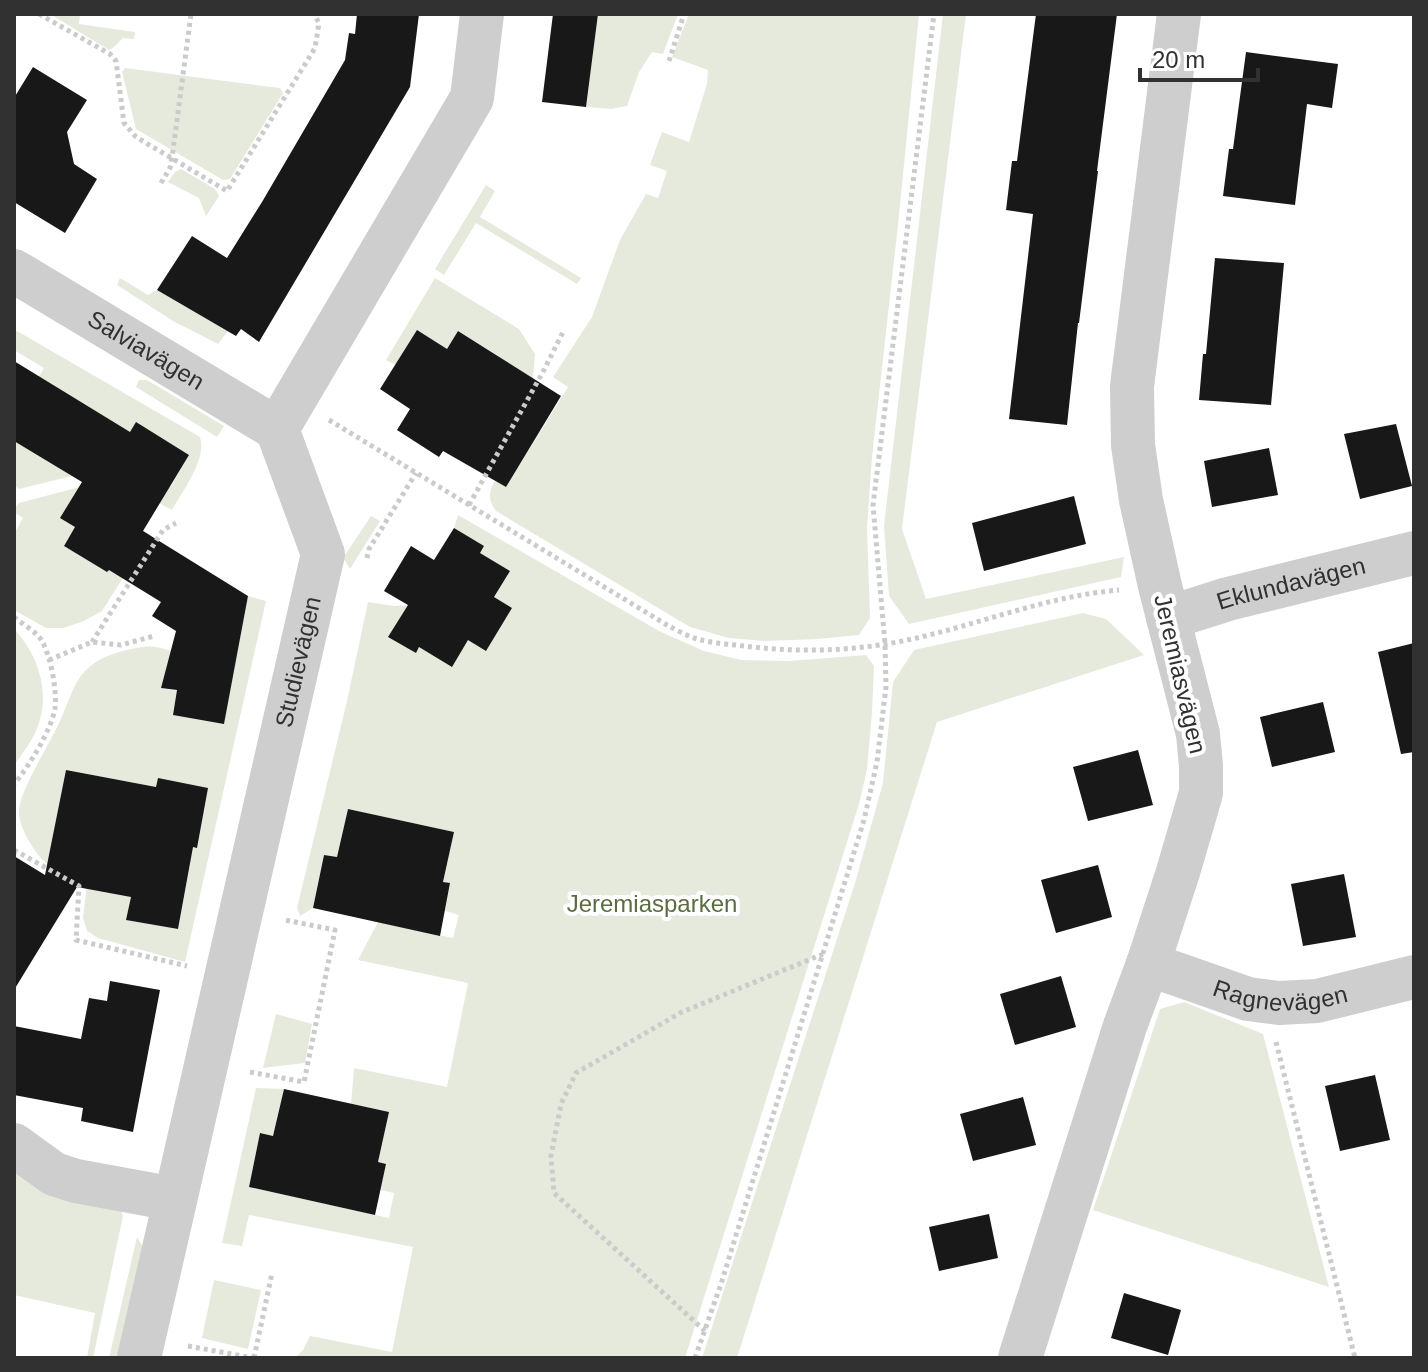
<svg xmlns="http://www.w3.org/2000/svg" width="1428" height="1372" font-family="Helvetica,sans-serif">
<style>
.green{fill:#e6eadd}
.building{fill:#181818}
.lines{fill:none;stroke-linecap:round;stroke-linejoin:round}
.path{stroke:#cbcbcb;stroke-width:5;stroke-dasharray:4 4;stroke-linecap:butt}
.minor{stroke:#cecece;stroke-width:44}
.labels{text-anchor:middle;stroke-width:8;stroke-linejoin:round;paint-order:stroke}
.street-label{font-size:24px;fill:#313131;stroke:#fff}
.park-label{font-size:24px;fill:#5b6c40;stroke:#fff}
</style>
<rect width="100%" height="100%" fill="#fff"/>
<!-- green -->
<path class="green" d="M 50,14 L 80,14 L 79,24 L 135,32 L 134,39 L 123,38 L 114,47 L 109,50 Z
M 598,14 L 678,14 L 663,54 L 652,52 L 639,72 L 627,106 L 611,109 L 586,107 Z
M 689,14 L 919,14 L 898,225 L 872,457 L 867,528 L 870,618 L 859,635 L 818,639 L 765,641 L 729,638 L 690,627 L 496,511 C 488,500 488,492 495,481 L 506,487 L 568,387 L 553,377 L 592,317 L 620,240 L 646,194 L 658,198 L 667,171 L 650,165 L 662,132 L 689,142 L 707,84 L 708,70 L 672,57 Z
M 943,14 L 966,14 L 902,529 L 926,599 L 1124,557 L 1121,577 L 909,624 L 889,596 L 884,526 Z
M 125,68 L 280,88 L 283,93 L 230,179 L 223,180 L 136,129 L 122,72 Z
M 181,169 L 215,189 L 219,196 L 206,216 L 199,198 L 168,182 L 175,172 Z
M 486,185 L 495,191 L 480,217 L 581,278 L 577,284 L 476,223 L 444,275 L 435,269 Z
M 120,278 L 148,295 L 157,290 L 228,331 L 218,344 L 173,321 L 117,285 Z
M 435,278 L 519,329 L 535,354 L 533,378 L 525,392 L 490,373 L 500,357 L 458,331 L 447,349 L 396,365 L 386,360 Z
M 17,331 L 200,437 C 207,460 183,490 172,510 L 151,499 L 171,486 L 189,455 L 136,423 L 130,432 L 45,459 L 72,476 L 19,489 L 14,485 L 14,418 L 44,368 L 14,350 L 14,333 Z
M 139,380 L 147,380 L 224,426 L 217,437 L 136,387 Z
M 80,487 L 75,527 L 64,546 L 107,572 L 136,525 L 150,535 L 102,611 L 84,621 L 63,628 L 46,628 L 14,610 L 14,534 L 23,518 L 14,512 L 14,509 L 19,503 Z
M 458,515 L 659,631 L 704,651 L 741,660 L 789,661 L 866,655 L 874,666 L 872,712 L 867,770 L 859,804 L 685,1358 L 295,1358 L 303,1350 L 310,1336 L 392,1352 L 413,1247 L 249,1215 L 242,1246 L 222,1243 L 256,1088 L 284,1089 L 273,1136 L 260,1133 L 249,1187 L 389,1218 L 394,1193 L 380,1190 L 386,1164 L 378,1162 L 389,1112 L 351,1104 L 354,1068 L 447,1087 L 468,983 L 358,960 L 378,922 L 453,938 L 459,915 L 445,911 L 450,884 L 443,882 L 454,832 L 348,809 L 337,857 L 324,855 L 313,908 L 300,916 L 297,908 L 347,701 L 368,602 L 394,606 L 408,605 L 389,637 L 416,653 L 419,647 L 468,640 L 512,608 L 494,597 L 510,571 L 480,553 L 454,528 Z
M 371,516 L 380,521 L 350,569 L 343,558 Z
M 248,596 L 266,601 L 185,962 L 98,938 L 87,931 L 83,918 L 87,884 L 131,897 L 127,920 L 178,929 L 190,864 L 187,846 L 197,847 L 207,788 L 158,779 L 156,787 L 66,770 L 56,821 L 60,871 C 55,868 48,865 44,861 C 34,852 19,827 19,813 C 18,795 44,753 53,735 C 76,695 69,665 123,651 C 143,646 151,644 171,651 L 161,688 L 177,691 L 173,714 L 224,723 Z
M 1083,613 L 1106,619 L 1144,655 L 937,722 L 737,1358 L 702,1358 L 855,883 L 883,783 L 893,682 L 914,650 Z
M 14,629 C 37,653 50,690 39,723 C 35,738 22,753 14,766 Z
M 1184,1002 L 1263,1034 L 1329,1287 L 1093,1210 L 1160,1009 Z
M 276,1014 L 312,1024 L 305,1063 L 263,1068 Z
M 14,1157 L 120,1207 L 123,1216 L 93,1358 L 87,1358 L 95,1313 L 14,1295 Z
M 137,1237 L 144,1249 L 120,1358 L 109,1358 Z
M 214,1280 L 261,1290 L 248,1349 L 202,1338 Z"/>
<!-- building -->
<path class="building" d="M 357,14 L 419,14 L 410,87 L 259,342 L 241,329 L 236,336 L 157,290 L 192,236 L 227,258 L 262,202 L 345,60 L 349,33 L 355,34 Z
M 553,14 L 598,14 L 586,107 L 542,102 Z
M 1036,14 L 1117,14 L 1097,171 L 1098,171 L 1079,323 L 1078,323 L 1067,425 L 1009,419 L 1033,214 L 1006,210 L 1012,161 L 1017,161 Z
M 1246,52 L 1338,64 L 1332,108 L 1307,104 L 1295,205 L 1223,196 L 1229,149 L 1233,149 Z
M 33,67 L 87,100 L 67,132 L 74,164 L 97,179 L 65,233 L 14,202 L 14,98 Z
M 1215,258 L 1284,263 L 1271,405 L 1199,400 L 1203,354 L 1206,354 Z
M 417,330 L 447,349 L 458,331 L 561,396 L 506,487 L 443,451 L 439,457 L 397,430 L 410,409 L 380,389 Z
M 14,361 L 130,432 L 136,422 L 189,455 L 143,531 L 248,596 L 224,724 L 173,715 L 177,690 L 161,688 L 176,631 L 152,616 L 161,602 L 109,570 L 107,572 L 64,546 L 75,527 L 60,518 L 82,482 L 14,441 Z
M 1396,424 L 1412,486 L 1360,499 L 1344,434 Z
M 1269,448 L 1278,495 L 1212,507 L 1204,461 Z
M 1074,496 L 1086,544 L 984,571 L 972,523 Z
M 454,528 L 484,546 L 480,553 L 510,571 L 494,597 L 512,608 L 486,651 L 468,640 L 452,667 L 419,647 L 416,653 L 388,637 L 408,605 L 384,591 L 411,546 L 434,560 Z
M 1414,643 L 1414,752 L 1401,754 L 1378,652 Z
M 1323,702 L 1335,752 L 1272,767 L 1260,717 Z
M 1138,750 L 1153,805 L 1088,821 L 1073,767 Z
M 66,770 L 156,787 L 158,778 L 208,788 L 197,848 L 193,847 L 178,929 L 126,920 L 131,897 L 77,887 L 14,990 L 14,856 L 45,875 Z
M 348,809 L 454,832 L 443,882 L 450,883 L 440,936 L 313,908 L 324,855 L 337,857 Z
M 1098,865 L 1112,917 L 1056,933 L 1041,880 Z
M 1344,874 L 1356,937 L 1303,946 L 1291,884 Z
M 1061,976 L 1076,1027 L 1015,1045 L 1000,994 Z
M 110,981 L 160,990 L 133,1132 L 81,1121 L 83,1108 L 14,1095 L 14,1026 L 81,1039 L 89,998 L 107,1001 Z
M 1375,1075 L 1390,1140 L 1340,1151 L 1325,1086 Z
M 284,1089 L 389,1112 L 378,1162 L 386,1164 L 375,1215 L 249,1187 L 260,1133 L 273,1136 Z
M 1023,1097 L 1036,1145 L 973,1161 L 960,1114 Z
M 989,1214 L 998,1258 L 939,1271 L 929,1227 Z
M 1124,1293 L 1181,1310 L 1168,1355 L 1111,1338 Z"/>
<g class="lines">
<!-- path -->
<path class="path" d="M 39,14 L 110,54 L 116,61 L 124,123 L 136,137 L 227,191 L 315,48 L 319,23 L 314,14
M 669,61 L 684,14
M 161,183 L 170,168 L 172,158 L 191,14
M 329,420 L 667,625 C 675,629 685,635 694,638 C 707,642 722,644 736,645 C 794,653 854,652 912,639 C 980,624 1048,596 1119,590
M 469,505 L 544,370 L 563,332
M 367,558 L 369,549 L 416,473
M 14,617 C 22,624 37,632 42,641 C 51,657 57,690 55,708 C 52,729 28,768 14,784
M 92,642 L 163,530 L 176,523
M 49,660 L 92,642 L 121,645 L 154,636
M 14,850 L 79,886 L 76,940 L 187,966
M 1276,1042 L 1355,1358
M 250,1072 L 304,1082 L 335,930 L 285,920
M 705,1331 L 554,1193 L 551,1156 L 561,1104 L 576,1073 L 682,1012 L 823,954
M 188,1346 L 253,1358
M 254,1358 L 272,1273
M 695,1358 L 721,1284 L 864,820 L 877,762 L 886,687 L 885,644 L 873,505 L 934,14"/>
<!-- minor -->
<g class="minor">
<path id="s1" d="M 14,271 L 277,429"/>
<path d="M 277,429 L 472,98 L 482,14"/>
<path id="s2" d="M 1168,618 L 1228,599 L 1414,553"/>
<path id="s3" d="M 1148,964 L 1248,999 L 1279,1003 L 1317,1001 L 1414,977"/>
<path d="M 14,1145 L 54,1174 L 76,1181 L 174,1199"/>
<path id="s4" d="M 139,1358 L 323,554 L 277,429"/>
<path d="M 1020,1358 L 1125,1026 L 1148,964 L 1178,872 L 1201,793 L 1201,766 L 1198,734 L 1160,586 L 1141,500 L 1133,445 L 1132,386 L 1179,14"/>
</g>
</g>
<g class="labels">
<!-- street labels -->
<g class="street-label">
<text dy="8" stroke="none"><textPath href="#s1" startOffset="154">Salviavägen</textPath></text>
<text dy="8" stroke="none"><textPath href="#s2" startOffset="128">Eklundavägen</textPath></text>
<text dy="8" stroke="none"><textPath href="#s4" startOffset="714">Studievägen</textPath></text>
<text transform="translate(1180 674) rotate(77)" y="8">Jeremiasvägen</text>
<text dy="8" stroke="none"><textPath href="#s3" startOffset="138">Ragnevägen</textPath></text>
</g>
<!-- park labels -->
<g class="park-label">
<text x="652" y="912">Jeremiasparken</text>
</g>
</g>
<!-- border -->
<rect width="1428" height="1372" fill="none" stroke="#313131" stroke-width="32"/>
<!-- scale -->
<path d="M1140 68v12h118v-12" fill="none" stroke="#313131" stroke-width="4"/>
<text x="1152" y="68" font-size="24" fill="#313131" stroke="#ffffff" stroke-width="6" paint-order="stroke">20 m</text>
</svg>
